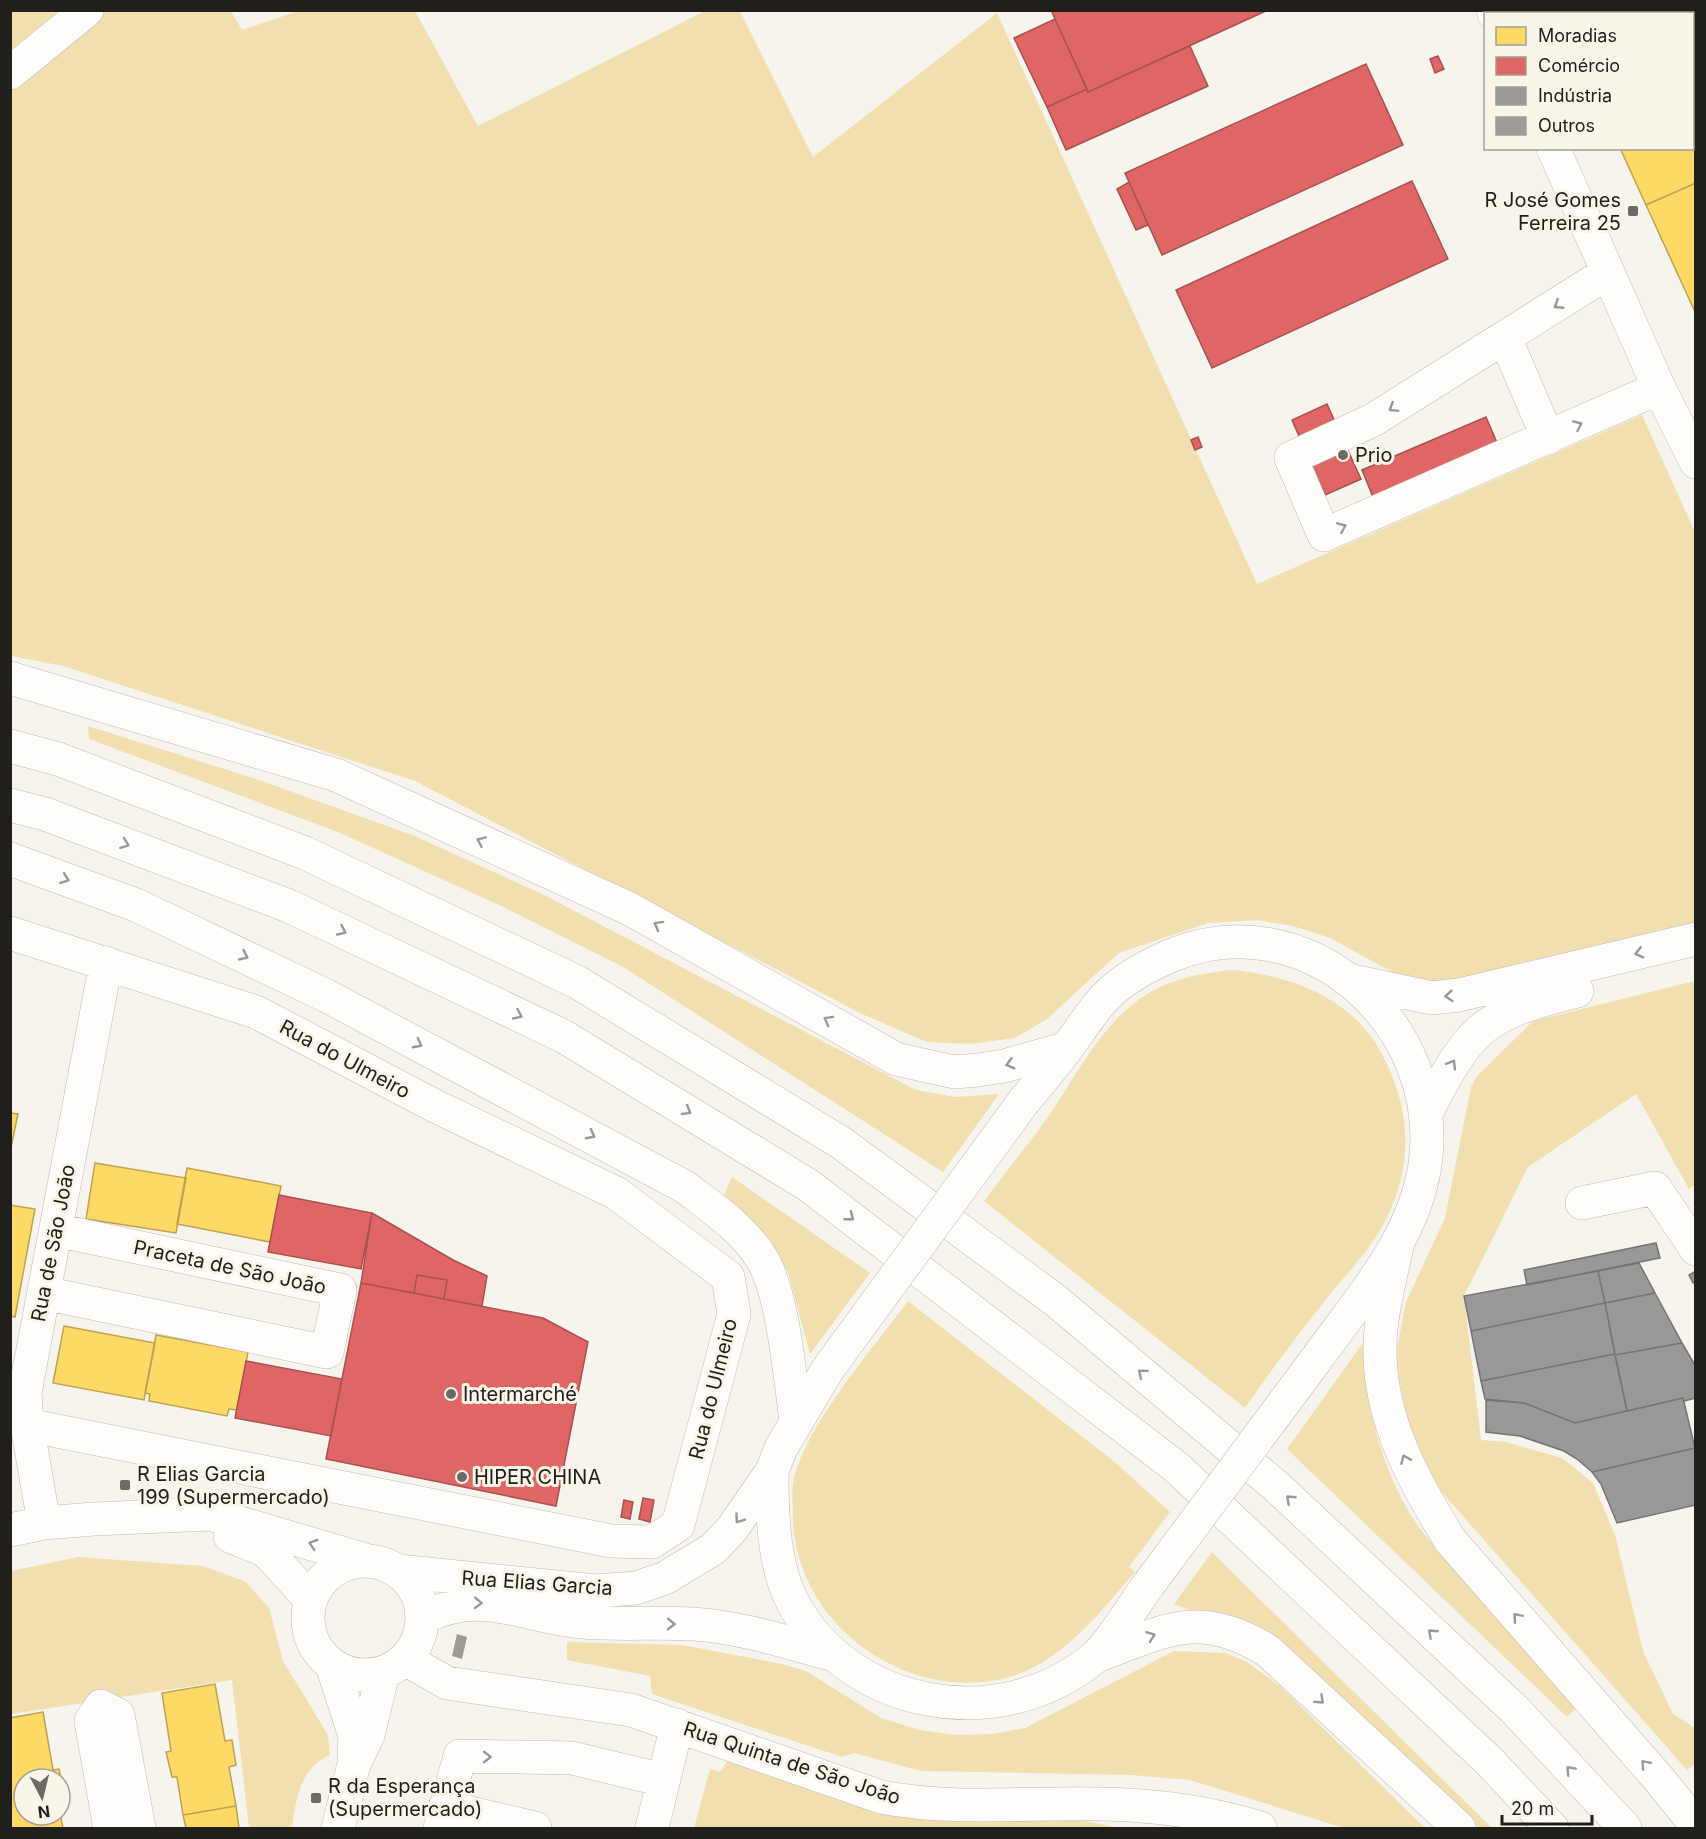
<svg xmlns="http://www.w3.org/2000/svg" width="1706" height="1839" font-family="Inter,sans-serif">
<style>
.green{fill:#f2dfb0}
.homes{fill:#ffd966;stroke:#bca150;stroke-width:1.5}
.shops{fill:#e06666;stroke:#a75150;stroke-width:1.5}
.industry{fill:#999;stroke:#757473;stroke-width:1.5}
.building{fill:#9c9b96}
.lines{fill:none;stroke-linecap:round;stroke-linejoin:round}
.minor-casing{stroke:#bcbab4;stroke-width:34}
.highway-casing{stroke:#bcbab4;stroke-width:34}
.minor{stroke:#fefdfc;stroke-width:33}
.highway{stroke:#fefdfc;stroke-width:33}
.minor-bridge-casing{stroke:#bcbab4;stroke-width:34;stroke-linecap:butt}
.minor-bridge{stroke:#fefdfc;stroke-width:33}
.oneway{stroke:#9b9997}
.poi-dot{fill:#6c6a64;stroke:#faf5e9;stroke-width:2}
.labels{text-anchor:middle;stroke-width:6;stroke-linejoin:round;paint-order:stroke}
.poi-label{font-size:20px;fill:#211f1b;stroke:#faf5e9;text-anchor:start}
.street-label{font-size:20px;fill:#211f1b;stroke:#faf5e9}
</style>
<rect width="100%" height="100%" fill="#f6f4ed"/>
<!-- green -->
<path class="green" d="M 10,11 L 231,11 L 242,30 L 298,11 L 415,11 L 478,126 L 705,11 L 740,11 L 813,157 L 997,13 L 1257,584 L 1642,415 L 1695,532 L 1695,924 L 1441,985 L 1394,973 L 1330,938 L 1293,926 L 1257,920 L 1208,923 L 1119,953 L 1047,1019 L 1015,1038 L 970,1044 L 927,1042 L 862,1014 L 415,781 L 63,666 L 11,656 Z
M 88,726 L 256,779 L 415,836 L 544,895 L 916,1090 L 955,1097 L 999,1094 L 943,1172 L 623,967 L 499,905 L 338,832 L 89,739 Z
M 1233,970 C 1288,975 1350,997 1379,1049 C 1413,1109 1415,1170 1380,1230 C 1365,1256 1342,1279 1324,1302 C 1296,1337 1270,1372 1245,1408 L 984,1201 C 1005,1173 1027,1146 1048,1117 C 1075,1078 1098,1030 1137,1001 C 1165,980 1199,973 1233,970 Z
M 1695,981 L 1695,1185 L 1689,1189 L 1636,1094 L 1528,1167 L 1464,1296 L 1481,1440 L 1506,1442 L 1562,1458 L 1593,1483 L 1615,1535 L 1643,1651 L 1673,1714 L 1695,1728 L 1695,1764 L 1687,1770 L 1439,1489 L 1417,1447 L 1405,1409 L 1395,1358 L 1406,1302 L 1445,1218 L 1471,1087 L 1477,1076 L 1533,1021 Z
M 732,1177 L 870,1273 L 810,1354 L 788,1272 L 758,1225 L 724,1195 Z
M 908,1301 L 1116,1463 L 1170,1512 L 1129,1567 L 1135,1572 C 1103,1609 1064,1659 1016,1675 C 912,1709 794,1626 793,1516 C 793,1504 791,1491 794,1479 C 807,1424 873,1348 908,1301 Z
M 1367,1337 C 1362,1394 1378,1455 1405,1505 C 1421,1535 1448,1561 1471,1587 C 1506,1627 1542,1667 1577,1707 L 1567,1717 L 1287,1449 Z
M 1212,1552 L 1492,1828 L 1479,1828 L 1283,1642 L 1235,1617 L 1197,1613 L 1174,1604 Z
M 78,1557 L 203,1566 L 246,1582 L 269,1608 L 283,1661 L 328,1735 L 330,1755 C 300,1768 296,1799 292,1828 L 249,1828 L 232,1680 L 11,1714 L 11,1571 Z
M 567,1642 L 682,1645 L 782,1664 L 806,1671 L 881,1718 L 920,1730 L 956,1735 L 992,1734 L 1025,1728 L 1174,1651 L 1225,1653 L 1247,1662 L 1281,1687 L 1425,1828 L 1344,1828 L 1190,1780 L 1131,1775 L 921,1771 L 854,1753 L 842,1757 L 652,1694 L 650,1676 L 567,1660 Z
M 730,1757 L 958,1820 L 1086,1821 L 1119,1828 L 694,1828 L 710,1769 L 720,1772 Z"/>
<!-- homes -->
<path class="homes" d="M 1556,10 L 1598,10 L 1591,14 L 1558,14 Z
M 1598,10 L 1636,10 L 1638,14 L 1591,14 Z
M 1692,132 L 1696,139 L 1696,183 L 1646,205 L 1620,148 L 1692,148 Z
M 1696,183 L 1696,314 L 1646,205 Z
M 10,1113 L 18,1114 L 10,1152 Z
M 95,1163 L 186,1178 L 176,1233 L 86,1219 Z
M 187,1168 L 281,1186 L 270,1242 L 177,1224 Z
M 10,1205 L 35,1209 L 15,1317 L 10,1316 Z
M 64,1326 L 155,1343 L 144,1400 L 53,1383 Z
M 156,1335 L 248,1352 L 237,1410 L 229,1409 L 227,1416 L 149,1401 L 150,1394 L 145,1393 Z
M 215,1684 L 225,1741 L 232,1740 L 236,1765 L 229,1767 L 236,1806 L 183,1815 L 177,1777 L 172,1777 L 166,1752 L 171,1751 L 162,1693 Z
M 43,1712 L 53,1770 L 59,1769 L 64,1794 L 60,1794 L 60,1779 L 24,1779 L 24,1815 L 60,1813 L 63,1828 L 10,1828 L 10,1718 Z
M 236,1806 L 239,1828 L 186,1828 L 183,1815 Z"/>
<!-- shops -->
<path class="shops" d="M 1051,10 L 1268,10 L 1088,92 Z
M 1055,19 L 1087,89 L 1047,107 L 1014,38 Z
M 1190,46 L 1208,86 L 1066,150 L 1047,107 L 1087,89 L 1088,92 Z
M 1438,56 L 1444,69 L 1435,73 L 1430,59 Z
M 1366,64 L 1403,145 L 1162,255 L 1125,173 Z
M 1412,181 L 1448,259 L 1212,368 L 1176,290 Z
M 1129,182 L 1148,225 L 1136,230 L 1117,189 Z
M 1327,404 L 1361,479 L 1325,495 L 1292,420 Z
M 1486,417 L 1498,445 L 1373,497 L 1362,470 Z
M 1198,437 L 1202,447 L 1195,450 L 1191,440 Z
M 279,1195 L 372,1213 L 361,1269 L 268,1252 Z
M 372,1213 L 453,1260 L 487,1276 L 482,1306 L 444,1299 L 447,1280 L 417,1275 L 414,1293 L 361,1283 Z
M 417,1275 L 447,1280 L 444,1299 L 414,1293 Z
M 361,1283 L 543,1318 L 588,1342 L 556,1506 L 326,1459 Z
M 246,1361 L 342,1379 L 331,1436 L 235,1418 Z
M 643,1498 L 654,1500 L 650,1522 L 639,1519 Z
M 624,1500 L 633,1502 L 630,1519 L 621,1517 Z"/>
<!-- industry -->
<path class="industry" d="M 1656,1243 L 1660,1258 L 1527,1285 L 1524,1270 Z
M 1639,1263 L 1655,1293 L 1605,1303 L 1598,1271 Z
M 1598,1271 L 1605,1303 L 1471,1331 L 1464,1296 Z
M 1696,1271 L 1696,1281 L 1693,1283 L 1689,1275 Z
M 1655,1293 L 1682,1343 L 1615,1355 L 1605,1303 Z
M 1605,1303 L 1615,1354 L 1481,1381 L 1471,1331 Z
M 1682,1343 L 1696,1367 L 1696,1398 L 1684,1401 L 1683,1398 L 1627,1411 L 1615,1355 Z
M 1615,1354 L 1627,1411 L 1575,1423 L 1524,1403 L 1485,1399 L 1481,1381 Z
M 1683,1398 L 1695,1448 L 1592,1472 L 1577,1459 L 1564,1451 L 1520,1436 L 1486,1432 L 1486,1400 L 1524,1403 L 1575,1423 Z
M 1695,1448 L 1696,1505 L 1617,1523 L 1601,1484 L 1592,1472 Z"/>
<!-- building -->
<path class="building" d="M 457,1634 L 467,1637 L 462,1659 L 452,1656 Z"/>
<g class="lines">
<defs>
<path id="minor" d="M 1493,10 L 1494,14
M 1655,10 L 1657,14
M 10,73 L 87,10
M 1692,87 L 1696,93
M 1553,148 L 1659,388 L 1696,462
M 1607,273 L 1373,420 L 1291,458 L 1324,535 L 1659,388
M 1505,338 L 1548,438
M 10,933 L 256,1012 L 435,1106 L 616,1193 L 728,1277 L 734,1314 L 678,1525 L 652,1542 L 611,1541 L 27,1425
M 1352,981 L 1432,998 L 1459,995 L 1696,939
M 1024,1101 C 1039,1084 1053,1066 1067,1048 C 1082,1028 1096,1004 1115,988 C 1131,975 1151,964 1170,956 C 1306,899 1445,1024 1425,1165 C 1414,1240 1358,1301 1315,1361
M 1425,1115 C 1470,1028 1480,1015 1577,991
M 1582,1203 L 1655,1188 L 1696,1249
M 44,1293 L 327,1352 L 340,1290 L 56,1230
M 772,1471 C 772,1513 773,1563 792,1601 C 849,1710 1001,1736 1095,1657 C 1112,1642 1134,1604 1149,1584
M 44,1523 L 27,1425 L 25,1392 L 106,963
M 10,1530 L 44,1523 L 94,1519 L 210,1514 L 369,1561
M 230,1536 L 266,1551 L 311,1600
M308 1618a57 57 0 1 1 114 0a57 57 0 1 1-114 0Z
M 398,1571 L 596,1591 L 636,1588 L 665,1578 L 713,1549 L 732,1529 L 772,1471 L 781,1448 L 828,1369
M 423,1618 C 481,1587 523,1617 583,1622 C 619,1625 656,1622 693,1624 C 740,1627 786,1642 831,1654
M 405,1659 L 447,1683 L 631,1710 L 881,1797 C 955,1811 1027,1802 1101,1804 C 1155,1805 1209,1812 1260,1828
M 332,1665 L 355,1736 L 354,1759
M 445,1807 L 535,1828
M 110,1828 L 91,1721 L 101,1706 L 118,1715 L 139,1828
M 338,1828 L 354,1764 L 368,1735 L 383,1673
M 440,1828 L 460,1756 L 572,1758 L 663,1780
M 652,1828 L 677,1725"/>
<path id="highway" d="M 10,678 L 336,775 L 630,909 L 896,1059 L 954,1072 L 978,1070 L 1004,1066 L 1067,1048
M 10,746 L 58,759 L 305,853 L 577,982 L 840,1142 L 1055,1300 L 1277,1487 L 1515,1710 L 1625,1828
M 10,805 L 45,814 L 289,906 L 563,1036 L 808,1185 L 1176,1467 L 1489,1761 L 1552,1828
M 10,859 L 136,905 L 327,996 L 685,1187 C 712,1208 744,1229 762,1259 C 783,1293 790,1378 796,1420
M 1397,1246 C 1390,1281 1379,1318 1380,1354 C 1381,1423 1415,1483 1450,1540 L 1658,1778 L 1696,1825
M 1096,1656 C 1165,1631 1199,1608 1268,1651 L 1459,1828"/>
</defs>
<!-- minor casing -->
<use href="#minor" class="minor-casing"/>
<!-- highway casing -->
<use href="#highway" class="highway-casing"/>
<!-- minor -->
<use href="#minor" class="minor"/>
<!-- highway -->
<use href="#highway" class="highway"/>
<defs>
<path id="minor-bridge" d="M 828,1369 L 1024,1101
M 1149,1584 L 1315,1361"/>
</defs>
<!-- minor-bridge casing -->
<use href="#minor-bridge" class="minor-bridge-casing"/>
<!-- minor-bridge -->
<use href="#minor-bridge" class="minor-bridge"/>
</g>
<!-- one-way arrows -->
<defs><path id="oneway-chevron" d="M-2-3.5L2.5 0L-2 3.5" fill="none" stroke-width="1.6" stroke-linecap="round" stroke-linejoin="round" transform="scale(1.5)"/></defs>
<g class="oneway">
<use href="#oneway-chevron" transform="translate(1558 305) rotate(147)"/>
<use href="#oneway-chevron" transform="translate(1393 408) rotate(148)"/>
<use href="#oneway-chevron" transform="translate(1578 425) rotate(-24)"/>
<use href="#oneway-chevron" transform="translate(1342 527) rotate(-23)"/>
<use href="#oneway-chevron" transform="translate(481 841) rotate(-156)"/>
<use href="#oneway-chevron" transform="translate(125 844) rotate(21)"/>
<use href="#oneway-chevron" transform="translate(65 879) rotate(20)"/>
<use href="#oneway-chevron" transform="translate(658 925) rotate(-151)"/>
<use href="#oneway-chevron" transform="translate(342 931) rotate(25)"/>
<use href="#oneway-chevron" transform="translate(1639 953) rotate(166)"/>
<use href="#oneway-chevron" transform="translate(244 956) rotate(25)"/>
<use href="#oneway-chevron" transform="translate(1449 996) rotate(175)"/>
<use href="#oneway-chevron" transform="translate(518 1015) rotate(25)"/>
<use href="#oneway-chevron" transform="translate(828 1020) rotate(-151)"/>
<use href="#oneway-chevron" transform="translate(418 1044) rotate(28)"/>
<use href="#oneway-chevron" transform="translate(1010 1064) rotate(165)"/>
<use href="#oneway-chevron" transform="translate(1452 1064) rotate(-59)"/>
<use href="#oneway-chevron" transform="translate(687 1111) rotate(31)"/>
<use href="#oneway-chevron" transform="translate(591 1135) rotate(28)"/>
<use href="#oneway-chevron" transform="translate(850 1217) rotate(38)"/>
<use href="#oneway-chevron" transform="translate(1142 1373) rotate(-140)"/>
<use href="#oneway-chevron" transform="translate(1405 1459) rotate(-113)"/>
<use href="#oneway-chevron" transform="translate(1290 1499) rotate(-137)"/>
<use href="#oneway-chevron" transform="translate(739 1519) rotate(125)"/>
<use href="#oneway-chevron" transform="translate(313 1544) rotate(-163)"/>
<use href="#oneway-chevron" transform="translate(478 1603) rotate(2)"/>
<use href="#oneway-chevron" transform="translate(1517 1617) rotate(-131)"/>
<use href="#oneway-chevron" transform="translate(671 1624) rotate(1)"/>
<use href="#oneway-chevron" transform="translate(1432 1633) rotate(-137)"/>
<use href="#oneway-chevron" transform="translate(1151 1636) rotate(-20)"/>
<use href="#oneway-chevron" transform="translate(1320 1700) rotate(43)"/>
<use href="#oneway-chevron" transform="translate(487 1757) rotate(1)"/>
<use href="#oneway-chevron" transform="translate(1645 1764) rotate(-131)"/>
<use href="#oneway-chevron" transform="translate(1570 1770) rotate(-133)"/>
</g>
<!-- markers -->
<g class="poi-dot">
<rect x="1627" y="205" width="12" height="12" rx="3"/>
<circle cx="1343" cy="455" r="6"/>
<circle cx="451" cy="1394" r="6"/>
<circle cx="462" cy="1477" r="6"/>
<rect x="119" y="1479" width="12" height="12" rx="3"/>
<rect x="310" y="1792" width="12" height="12" rx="3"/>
</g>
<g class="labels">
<!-- poi labels -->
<g class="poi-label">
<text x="1621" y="207" text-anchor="end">R José Gomes<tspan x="1621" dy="23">Ferreira 25</tspan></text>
<text x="1355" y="462">Prio</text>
<text x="463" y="1401">Intermarché</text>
<text x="137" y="1481">R Elias Garcia<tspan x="137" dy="23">199 (Supermercado)</tspan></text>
<text x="474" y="1484">HIPER CHINA</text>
<text x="328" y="1793">R da Esperança<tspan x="328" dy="23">(Supermercado)</tspan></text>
</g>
<!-- street labels -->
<g class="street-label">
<text transform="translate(345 1059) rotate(28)" y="7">Rua do Ulmeiro</text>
<text transform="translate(53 1243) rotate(-79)" y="7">Rua de São João</text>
<text transform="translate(230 1267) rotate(12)" y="7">Praceta de São João</text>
<text transform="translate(713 1389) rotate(-76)" y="7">Rua do Ulmeiro</text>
<text transform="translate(537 1583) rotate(4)" y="7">Rua Elias Garcia</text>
<text transform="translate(792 1763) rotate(18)" y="7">Rua Quinta de São João</text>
</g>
</g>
<!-- border -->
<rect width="1706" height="1839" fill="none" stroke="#211f1b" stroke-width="24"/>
<!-- legend -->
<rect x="1484" y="12" width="210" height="138" fill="#faf5e9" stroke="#a39f97" stroke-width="1.5"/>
<rect x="1496" y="27" width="30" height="18" fill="#ffd966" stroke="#a39f97" stroke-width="1.5"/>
<text x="1538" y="42" font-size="18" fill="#211f1b">Moradias</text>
<rect x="1496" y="57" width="30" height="18" fill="#e06666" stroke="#a39f97" stroke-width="1.5"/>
<text x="1538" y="72" font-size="18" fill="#211f1b">Comércio</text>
<rect x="1496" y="87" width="30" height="18" fill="#999999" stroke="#a39f97" stroke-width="1.5"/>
<text x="1538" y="102" font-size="18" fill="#211f1b">Indústria</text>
<rect x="1496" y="117" width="30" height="18" fill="#9c9b96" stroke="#a39f97" stroke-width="1.5"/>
<text x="1538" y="132" font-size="18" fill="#211f1b">Outros</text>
<!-- north arrow -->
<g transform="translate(42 1797) rotate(173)"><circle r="28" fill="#faf5e9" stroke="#a39f97" stroke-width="1.5"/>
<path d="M0-4.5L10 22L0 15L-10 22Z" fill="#6c6a64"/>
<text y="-9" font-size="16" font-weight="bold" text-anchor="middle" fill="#211f1b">N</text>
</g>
<!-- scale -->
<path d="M1502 1815v9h90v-9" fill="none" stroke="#211f1b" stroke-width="3"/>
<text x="1511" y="1815" font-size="18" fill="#211f1b" stroke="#faf5e9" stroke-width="4.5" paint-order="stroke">20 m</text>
</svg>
